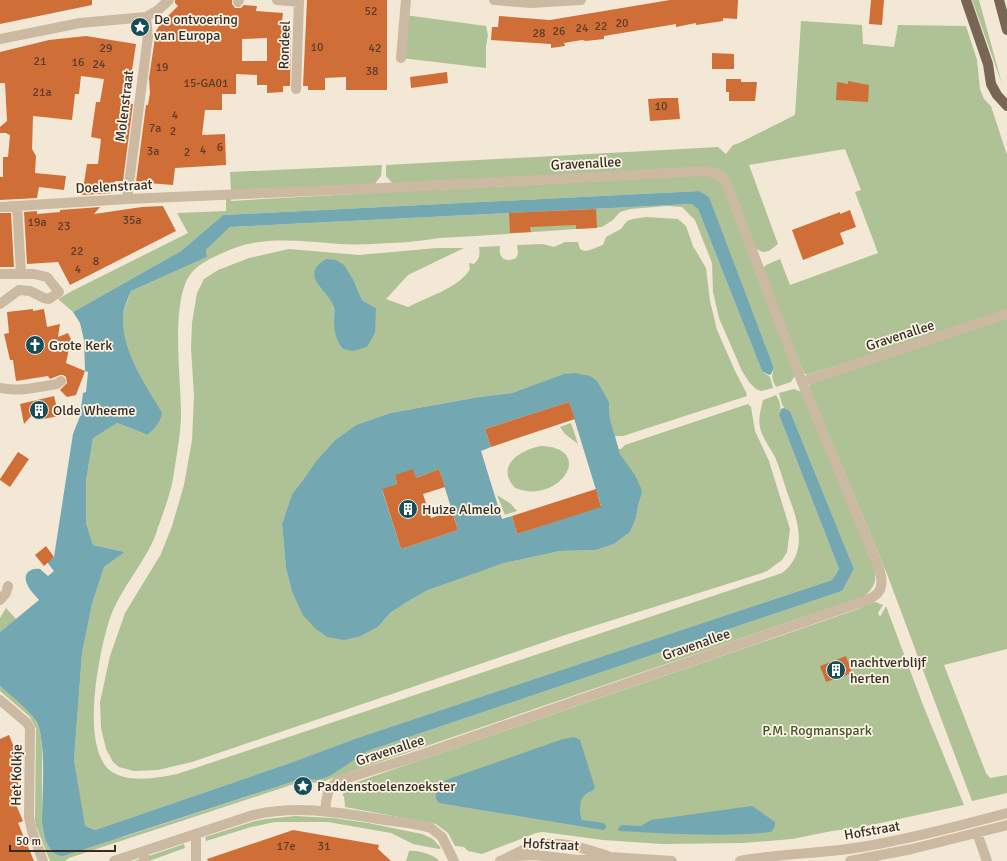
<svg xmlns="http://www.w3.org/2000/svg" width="1007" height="861" font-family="Signika,sans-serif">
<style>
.green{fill:#aec295;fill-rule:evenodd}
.water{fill:#73a8b2;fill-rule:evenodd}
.building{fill:#d06e37;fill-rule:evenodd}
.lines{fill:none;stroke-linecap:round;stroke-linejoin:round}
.minor{stroke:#cbb9a1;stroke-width:10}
.major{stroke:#786554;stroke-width:10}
.labels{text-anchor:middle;stroke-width:3.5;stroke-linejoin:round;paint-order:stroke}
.number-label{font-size:12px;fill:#5c3c2a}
.poi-label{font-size:14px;fill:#352c25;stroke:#faf2e2;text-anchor:start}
.street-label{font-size:14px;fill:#352c25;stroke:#faf2e2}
.park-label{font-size:14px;fill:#3f5527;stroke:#faf2e2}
</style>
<rect width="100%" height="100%" fill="#f3e8d6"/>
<!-- green -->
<path class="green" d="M 972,0 L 979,0 L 1002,84 Z
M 405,15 L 486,26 L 488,35 L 486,46 L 486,68 L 401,58 Z
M 801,21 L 862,25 L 863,44 L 894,47 L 898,25 L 966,26 L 977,60 L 980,89 L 984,99 L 991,106 L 1007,155 L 1007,311 L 807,375 L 804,373 L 763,269 L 766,265 L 780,259 L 790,285 L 878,253 L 855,192 L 861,190 L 845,149 L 749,165 L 778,244 L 769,251 L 763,252 L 756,249 L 728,177 L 723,171 L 714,168 L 393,184 L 386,176 L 386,165 L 718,147 L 726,154 L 733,145 L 739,143 L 795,115 Z
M 382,165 L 381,176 L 374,185 L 231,191 L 230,172 Z
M 706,175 L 717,178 L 722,184 L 795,376 L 791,382 L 776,387 C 772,380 771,376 774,368 L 709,198 L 699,191 L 223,215 L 181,251 L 73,312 L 58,299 L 72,291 L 188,233 L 177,213 L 226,211 L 226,197 L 231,196 L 231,201 C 389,191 548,185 706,175 Z
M 691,204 L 698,209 L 762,371 L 770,377 L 773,388 L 761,391 L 756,389 L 749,382 L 742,371 L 719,318 L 713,292 L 712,263 L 695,220 L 682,207 L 667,206 L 631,209 L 620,212 L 613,220 L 602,227 C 548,231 494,235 440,238 C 424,240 407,243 390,243 C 373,244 356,245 339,244 C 310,242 282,238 253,243 C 238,245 205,259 194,270 C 168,294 182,384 181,418 C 180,438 176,459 173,479 C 170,494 165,508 160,522 C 157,529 156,535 153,541 C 140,569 119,591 109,621 C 99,653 79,750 112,772 C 130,783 157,778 177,774 L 782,573 C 810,552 797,518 787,492 C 783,480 780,468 775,457 C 770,447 762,438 760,427 C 758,418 761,409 763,400 L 776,395 C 780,401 782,408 779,415 L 839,569 L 832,580 L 357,738 L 290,763 L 95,830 L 84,826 L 74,760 L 82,654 L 92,604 L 104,567 L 125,552 L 93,545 L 86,523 L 86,481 L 93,437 L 117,423 C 127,427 137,430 147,435 C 155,429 160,423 161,413 C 148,388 116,342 123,314 C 125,306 129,298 131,291 L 207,257 L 206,250 L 230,227 Z
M 646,217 L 678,219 L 686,226 L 693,246 L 706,268 L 710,301 L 717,330 L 735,371 L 746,392 L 747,396 L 623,436 L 617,436 L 614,437 L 614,433 L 610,419 L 609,401 L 546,381 L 512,393 L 479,397 L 390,413 L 356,425 L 335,440 L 316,461 L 303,480 L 292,494 L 282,524 L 286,568 L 292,592 L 302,614 L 361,636 L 378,627 L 390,613 L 407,602 L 428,590 L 480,571 L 504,563 L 560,551 L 596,550 L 614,544 L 630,532 L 636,518 L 638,506 L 642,493 L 635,476 L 622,459 L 618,449 L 621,449 L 625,445 L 748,404 L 751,407 L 755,431 L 769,461 L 790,529 L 787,552 L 782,560 L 767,571 L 759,574 L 562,636 L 192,762 L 158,770 L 134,771 L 119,767 L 113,762 L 106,749 L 101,728 L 100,702 L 110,656 L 125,613 L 161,554 L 172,526 L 184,485 L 192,440 L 194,396 L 191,348 L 192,323 L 197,293 L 204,279 L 218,270 L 249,258 L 289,249 L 359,255 L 437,248 L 464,248 L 408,275 L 386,299 L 408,307 C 427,297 459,288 470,269 L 469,263 L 474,264 C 480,258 480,255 479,247 L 500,246 C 498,258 505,263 516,258 L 518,254 L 517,245 L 543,244 L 554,247 L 565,242 L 578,242 L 580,249 C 587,254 595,247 603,245 L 606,237 L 621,229 L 627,221 L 633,219 ZM 354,281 L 362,300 L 376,308 L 343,349 C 330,333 338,318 332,301 Z
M 1007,317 L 1007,649 L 944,665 L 986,773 L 990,778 L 1007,775 L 1007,793 L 972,801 L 887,574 L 809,387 L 811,383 Z
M 794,389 L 802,392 L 875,570 C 877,583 872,591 862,597 L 330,779 L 320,783 L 305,782 L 294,784 L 69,858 L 65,861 L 50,861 L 36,826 L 35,820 L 36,728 L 30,717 L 0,691 L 0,686 C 11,696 27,708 35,720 C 40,728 42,739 42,748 L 42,822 L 43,832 L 51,851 L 123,837 L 301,779 L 318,780 L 330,776 L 368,751 L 842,591 L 854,569 L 790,411 L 784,408 L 782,404 L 779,393 Z
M 571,423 L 578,444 L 565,434 L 560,427 Z
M 540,446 C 597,447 560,506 515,488 C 495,466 519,451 540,446 Z
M 497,495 L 511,504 L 517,511 L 505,515 Z
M 875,602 L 883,605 L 878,613 L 880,617 L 886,606 L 923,705 L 964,805 L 857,828 L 832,831 L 792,839 L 743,843 L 662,844 L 603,840 L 543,832 L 536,833 L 482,854 L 468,851 L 464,847 L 455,846 L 448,833 L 436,824 L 345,807 L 344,796 L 342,796 L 348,785 L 861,608 L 861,607 Z
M 6,608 L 16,619 L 0,632 L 0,618 Z
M 295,816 L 333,818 L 368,823 L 422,834 L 433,839 L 441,848 L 439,849 L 413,844 L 391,833 L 328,822 L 275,822 L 251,827 L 206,841 L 205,837 L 255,821 L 266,819 Z
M 184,844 L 185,848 L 149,861 L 134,861 Z
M 409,851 C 417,850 435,855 439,861 L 406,861 Z"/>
<!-- water -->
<path class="water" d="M 699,191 L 709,197 L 774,368 L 771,374 L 769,375 L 762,371 L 698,209 L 691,204 L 230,227 L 206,250 L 207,257 L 131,291 C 128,299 123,309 123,317 C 121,350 146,385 162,413 C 160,423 155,429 147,435 C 137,430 127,427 117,423 L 93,438 L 86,481 L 86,523 L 93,545 L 125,552 L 104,567 L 92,604 L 82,654 L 74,760 L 85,826 L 95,830 L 290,763 L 357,738 L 832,580 L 839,569 L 779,415 L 781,409 L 784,408 L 790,411 L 854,569 L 842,591 L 368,751 L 330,776 L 318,780 L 301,779 L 63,856 C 48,856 43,834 42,822 C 42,798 47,739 36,721 C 28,709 11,696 0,686 L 0,632 L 39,600 C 34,594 20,581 28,572 C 31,569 36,568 40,569 L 48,576 L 54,571 L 47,562 L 54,557 L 73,434 L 80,416 L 83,393 L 86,392 L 88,372 L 85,371 L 84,340 L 80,323 L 73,312 L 181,251 L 223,215 Z
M 326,259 L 336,260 L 344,265 L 354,281 L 362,300 L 376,308 L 375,333 L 367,347 L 353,351 L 343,349 C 336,341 334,331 334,320 C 334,316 335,312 334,308 C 330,290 297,277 326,259 Z
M 575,373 L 590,376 L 597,381 L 609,402 L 610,419 L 620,454 L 635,475 L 641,488 L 642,493 L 638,506 L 636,518 L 630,532 L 614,544 L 596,550 L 560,551 L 504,563 L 428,590 L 407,602 L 390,613 L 378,627 L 361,636 L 344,640 L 327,637 L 315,628 L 302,614 L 292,592 L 286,568 L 282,524 L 292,494 L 303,480 L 316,461 L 335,440 L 356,425 L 390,413 L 479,397 L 512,393 L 564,374 ZM 569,402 L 601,506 L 517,534 L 512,516 L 502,519 L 481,451 L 491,447 L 485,429 ZM 439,469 L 458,530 L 401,549 L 382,490 L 397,484 L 395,475 L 416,478 Z
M 574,737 L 580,740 L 595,788 C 592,792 589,791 585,795 C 579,799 579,814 582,820 L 604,823 L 606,826 L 606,828 L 603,830 L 439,803 C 431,795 439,786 446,780 L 563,739 Z
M 752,806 L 775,822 L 775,826 L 771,832 C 720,837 670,834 620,831 L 618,830 L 619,827 L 622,825 L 641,826 L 651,820 Z"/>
<!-- building -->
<path class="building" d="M 0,0 L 92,0 L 92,5 L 0,24 Z
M 175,0 L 232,0 L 232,4 L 235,8 L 241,8 L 244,5 L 257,6 L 256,11 L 283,13 L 281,30 L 291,30 L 290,86 L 283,86 L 283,92 L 267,93 L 267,85 L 257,85 L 257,75 L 236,74 L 236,94 L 222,94 L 222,110 L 205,110 L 202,135 L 225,134 L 226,165 L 175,168 L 173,185 L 136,182 L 146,105 L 148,105 L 150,93 L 149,78 L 156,31 L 161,23 L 178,6 L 175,3 ZM 267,38 L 267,61 L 242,61 L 242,39 Z
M 307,0 L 387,0 L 387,90 L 346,90 L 346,77 L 325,78 L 325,90 L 308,90 L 308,86 L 303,86 Z
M 670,0 L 738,0 L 737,19 L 723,18 L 723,21 L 696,25 L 696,23 L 676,27 L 676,24 L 604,36 L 604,39 L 586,41 L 582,40 L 564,43 L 565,46 L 551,48 L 551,44 L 491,40 L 492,27 L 498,27 L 499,16 L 550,20 Z
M 871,0 L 884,0 L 882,25 L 869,24 Z
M 86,36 L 136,44 L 127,103 L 133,104 L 123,181 L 115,181 L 113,193 L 82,195 L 87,164 L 98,164 L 101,139 L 91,137 L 96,102 L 100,102 L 104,79 L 81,76 L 79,94 L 75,94 L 72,120 L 33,116 L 32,149 L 36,156 L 35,173 L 66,176 L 64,190 L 39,187 L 37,198 L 0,200 L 0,177 L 3,177 L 3,157 L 8,157 L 10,135 L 7,134 L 7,133 L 0,133 L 0,127 L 7,121 L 5,83 L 0,83 L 0,52 L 49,40 Z
M 712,53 L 734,54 L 734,69 L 712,69 Z
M 447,72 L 448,83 L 411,88 L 410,77 Z
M 726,79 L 741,79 L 741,82 L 757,82 L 755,101 L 729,101 L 729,92 L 726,92 Z
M 848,81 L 869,85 L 868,102 L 836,100 L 837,82 L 848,84 Z
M 663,98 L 678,98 L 680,119 L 650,121 L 648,99 Z
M 163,206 L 176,231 L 70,285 L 58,262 L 27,264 L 24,212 L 37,211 L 37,214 L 60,212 L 60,210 L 100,207 L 94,214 L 142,207 Z
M 596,209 L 597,228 L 576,229 L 576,225 L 530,227 L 531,232 L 510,233 L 509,213 Z
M 850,210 L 856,227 L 840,233 L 844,244 L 803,260 L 792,230 L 840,212 L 840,214 Z
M 0,213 L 11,213 L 14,267 L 0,267 Z
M 33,309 L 33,311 L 44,309 L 47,327 L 60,324 L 58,337 L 68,333 L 71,339 L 66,363 L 85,371 L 76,395 L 67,397 L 60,390 L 67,383 L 66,377 L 63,375 L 60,375 L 50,379 L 48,376 L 16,381 L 13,360 L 10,360 L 4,334 L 9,333 L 7,312 Z
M 54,396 L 59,416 L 38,420 L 32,415 L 24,424 L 20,404 Z
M 569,402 L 575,419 L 491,447 L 485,429 Z
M 18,452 L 29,459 L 10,487 L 0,480 L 0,479 Z
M 413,469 L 416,478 L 439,469 L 445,487 L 423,494 L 431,518 L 452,511 L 458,530 L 401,549 L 382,489 L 397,484 L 395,475 Z
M 596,489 L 601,507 L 517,534 L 512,516 Z
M 46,546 L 54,557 L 44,566 L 35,555 Z
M 846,656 L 852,673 L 826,682 L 820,666 Z
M 9,735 L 21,765 L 12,769 L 20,788 L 11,793 L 23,821 L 18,823 L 34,861 L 0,861 L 0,739 Z
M 293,830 L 379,845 L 378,849 L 391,861 L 208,861 L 207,859 Z"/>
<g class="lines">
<!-- minor -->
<path class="minor" d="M 277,0 L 299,2
M 494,0 L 531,3 L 581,0
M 238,2 L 239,0
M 0,39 L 80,23 L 146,17 L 158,10 L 169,0
M 401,58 L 406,0
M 296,89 L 299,0
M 127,199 L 148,36 L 146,17
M 17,206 L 21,273
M 0,207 L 127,199 L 383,188 L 706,171 L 720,175 L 727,184 L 802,382 L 879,568 C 887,593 876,597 856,604 L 414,757 L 338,781 C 326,788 327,798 325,810
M 0,274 L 34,274 L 47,277 L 59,292 L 49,299 L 44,298 L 30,291 L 19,290 L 0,304
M 802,382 L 1007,314
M 0,388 C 19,392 38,387 57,384 L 61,381
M 0,600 L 6,593 L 8,586
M 0,700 L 27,723 L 30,728 L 29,817 L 32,831 L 43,861
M 977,833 L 987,861
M 196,834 L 196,861
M 514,856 L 535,855 L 578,860 L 610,857 L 672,861
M 114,861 L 253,815 C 297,805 336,812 379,819 C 396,822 414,823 431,828 L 442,837 L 454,861
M 144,861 L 144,851
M 500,861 C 510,857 519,851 528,848 C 554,838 584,848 608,856
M 740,861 C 781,853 821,854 861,847 C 910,839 959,826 1007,813
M 850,861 L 912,849 L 1007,825"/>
<!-- major -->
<path class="major" d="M 966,0 L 988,64 L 991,84 L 997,95 L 1007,106
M 999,0 L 1007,30"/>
</g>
<!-- icons -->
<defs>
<symbol id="sight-disc" viewBox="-11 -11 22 22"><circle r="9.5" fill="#174d59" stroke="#faf2e2"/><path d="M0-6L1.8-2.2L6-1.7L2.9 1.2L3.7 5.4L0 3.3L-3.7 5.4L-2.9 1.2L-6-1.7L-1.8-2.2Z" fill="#fff"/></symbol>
<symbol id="church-disc" viewBox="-11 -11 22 22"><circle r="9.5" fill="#174d59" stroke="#faf2e2"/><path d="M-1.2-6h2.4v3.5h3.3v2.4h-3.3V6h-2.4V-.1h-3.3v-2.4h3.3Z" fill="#fff"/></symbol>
<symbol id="building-disc" viewBox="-11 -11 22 22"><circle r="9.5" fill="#174d59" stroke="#faf2e2"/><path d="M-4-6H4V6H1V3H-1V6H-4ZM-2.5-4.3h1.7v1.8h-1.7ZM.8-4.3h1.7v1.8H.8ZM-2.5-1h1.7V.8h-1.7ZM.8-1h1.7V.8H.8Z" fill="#fff"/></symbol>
</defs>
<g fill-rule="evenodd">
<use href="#sight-disc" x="129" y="16" width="22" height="22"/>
<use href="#church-disc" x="24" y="334" width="22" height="22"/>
<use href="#building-disc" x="28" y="399" width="22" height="22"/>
<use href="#building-disc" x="397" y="498" width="22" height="22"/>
<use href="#building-disc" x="825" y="659" width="22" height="22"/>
<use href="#sight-disc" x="292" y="775" width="22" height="22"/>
</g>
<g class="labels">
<!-- number labels -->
<g class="number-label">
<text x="371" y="15">52</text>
<text x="622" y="27">20</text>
<text x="601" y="30">22</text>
<text x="582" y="32">24</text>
<text x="559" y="35">26</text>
<text x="539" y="37">28</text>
<text x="317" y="51">10</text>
<text x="106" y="52">29</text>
<text x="375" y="52">42</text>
<text x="40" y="65">21</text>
<text x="78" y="66">16</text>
<text x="99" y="68">24</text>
<text x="162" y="71">19</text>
<text x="372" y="75">38</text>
<text x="206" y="87">15-GA01</text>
<text x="42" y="96">21a</text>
<text x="661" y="110">10</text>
<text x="175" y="119">4</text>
<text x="155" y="132">7a</text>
<text x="173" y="135">2</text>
<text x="220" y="151">6</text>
<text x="203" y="154">4</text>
<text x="153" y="155">3a</text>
<text x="187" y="156">2</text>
<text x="132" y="224">35a</text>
<text x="37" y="226">19a</text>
<text x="64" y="230">23</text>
<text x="77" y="255">22</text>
<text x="96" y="265">8</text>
<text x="78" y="273">4</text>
<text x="286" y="850">17e</text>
<text x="324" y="850">31</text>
</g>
<!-- poi labels -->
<g class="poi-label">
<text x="154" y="24">De ontvoering<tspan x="154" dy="16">van Europa</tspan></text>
<text x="49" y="350">Grote Kerk</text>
<text x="53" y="415">Olde Wheeme</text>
<text x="422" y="514">Huize Almelo</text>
<text x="850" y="667">nachtverblijf<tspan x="850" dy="16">herten</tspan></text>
<text x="317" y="791">Paddenstoelenzoekster</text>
</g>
<!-- street labels -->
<g class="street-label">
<text transform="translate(284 45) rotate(-88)" y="5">Rondeel</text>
<text transform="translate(124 106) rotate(-83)" y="5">Molenstraat</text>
<text transform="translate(586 163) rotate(-3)" y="5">Gravenallee</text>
<text transform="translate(114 186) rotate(-3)" y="5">Doelenstraat</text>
<text transform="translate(900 335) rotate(-18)" y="5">Gravenallee</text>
<text transform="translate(696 644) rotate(-19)" y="5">Gravenallee</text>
<text transform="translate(390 750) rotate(-18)" y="5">Gravenallee</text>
<text transform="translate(16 775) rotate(-89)" y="5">Het Kolkje</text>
<text transform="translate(872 830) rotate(-10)" y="5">Hofstraat</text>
<text transform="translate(551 844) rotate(3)" y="5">Hofstraat</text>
</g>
<!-- park labels -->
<g class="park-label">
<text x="817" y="735">P.M. Rogmanspark</text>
</g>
</g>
<!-- scale -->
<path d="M10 845v6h105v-6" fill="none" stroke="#352c25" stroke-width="2"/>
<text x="16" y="845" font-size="12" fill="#352c25" stroke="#faf2e2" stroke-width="3" paint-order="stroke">50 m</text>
</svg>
